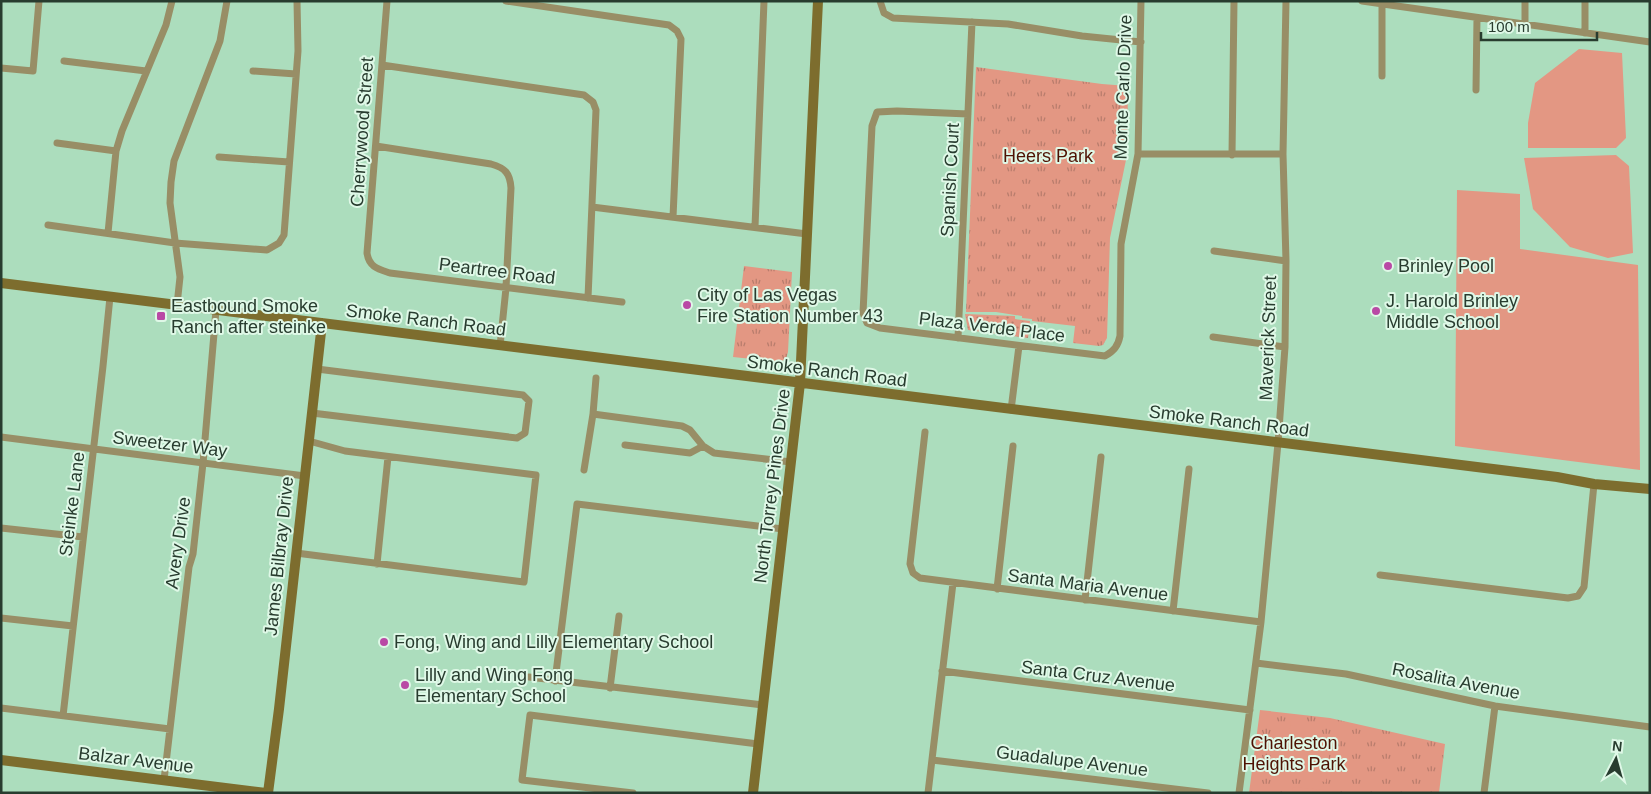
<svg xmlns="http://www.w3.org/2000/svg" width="1651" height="794" font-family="Helvetica,sans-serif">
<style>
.grass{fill:url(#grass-dots)}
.park{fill:url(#park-tufts)}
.pitch{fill:#e39783}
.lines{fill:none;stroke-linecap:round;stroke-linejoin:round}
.street{stroke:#988e66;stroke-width:7}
.secondary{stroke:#7d6d2e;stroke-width:10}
.poi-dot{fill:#b949a5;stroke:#dff8e7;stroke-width:2}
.labels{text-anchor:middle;stroke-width:4;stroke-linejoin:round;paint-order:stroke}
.street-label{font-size:18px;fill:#283c2f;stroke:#dff8e7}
.park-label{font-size:18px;fill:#4e1203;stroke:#dff8e7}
.poi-label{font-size:18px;fill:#283c2f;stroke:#dff8e7;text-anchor:start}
</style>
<defs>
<pattern id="grass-dots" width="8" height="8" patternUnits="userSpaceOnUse" patternTransform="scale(1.25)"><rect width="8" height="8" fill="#e39783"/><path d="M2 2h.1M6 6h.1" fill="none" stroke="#b87c6c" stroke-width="1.8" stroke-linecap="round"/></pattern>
<pattern id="park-tufts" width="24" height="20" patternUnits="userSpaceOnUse" patternTransform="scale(1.25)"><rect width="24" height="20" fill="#e39783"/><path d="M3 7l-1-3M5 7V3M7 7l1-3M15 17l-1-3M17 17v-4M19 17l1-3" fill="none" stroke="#b87c6c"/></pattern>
</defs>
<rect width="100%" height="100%" fill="#acddbd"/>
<!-- grass -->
<path class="grass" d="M 965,314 L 1015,316 L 1015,319 L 1030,321 L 1028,338 L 968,330 Z"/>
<!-- park -->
<path class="park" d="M 976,67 L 1102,84 L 1128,86 L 1127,155 L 1110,238 L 1107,338 L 1103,345 L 1099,346 L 1073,343 L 1075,326 L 1032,321 L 1032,319 L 1022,318 L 1022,316 L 996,312 L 966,312 Z
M 744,266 L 792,272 L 788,352 L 786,359 L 780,362 L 733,357 Z
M 1260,710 L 1330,718 L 1445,744 L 1439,793 L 1249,793 Z"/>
<!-- pitch -->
<path class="pitch" d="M 1579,49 L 1622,53 L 1626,138 L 1616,148 L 1528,148 L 1528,123 L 1535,83 Z
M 1616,155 L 1629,166 L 1633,253 L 1608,258 L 1570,247 L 1533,209 L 1524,158 Z
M 1457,190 L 1520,194 L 1520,249 L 1638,265 L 1640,470 L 1455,446 Z
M 1291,720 L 1312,723 L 1310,737 L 1331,739 L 1326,782 L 1305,779 L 1307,765 L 1286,762 Z
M 1293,787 L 1325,790 L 1324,793 L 1292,793 Z"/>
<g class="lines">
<!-- street -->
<path class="street" d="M 387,1 L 367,253 C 369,267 378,269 390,273 L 622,302
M 506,1 L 669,25 L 677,31 L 681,39 L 673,217
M 880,1 L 884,13 L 893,18 L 1008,24 L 1082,36 L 1141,42
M 1362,1 L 1650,42
M 1585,1 L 1585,33
M 1525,25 L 1525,1
M 64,61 L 146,71
M 382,65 L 584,95 L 593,102 L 596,110 L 588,298
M 1,68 L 33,71 L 39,1
M 253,71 L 296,74
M 1382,76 L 1382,4
M 1476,90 L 1477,18
M 968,114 L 897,111 L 877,112 L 872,126 L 863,313 L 867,323 L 880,328 L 1105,356 C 1114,351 1118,346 1120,336 L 1121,244 L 1138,154 L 1141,1
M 57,143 L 116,151
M 376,146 L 491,164 C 505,168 510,173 511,188 L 506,288 L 500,346
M 1138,154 L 1283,154
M 1232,155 L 1234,1
M 219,157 L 289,162
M 592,207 L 807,234
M 48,225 L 175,243 L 267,250 L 279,243 L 284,235 L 298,51 L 297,1
M 755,227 L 764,1
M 108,233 L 116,151 L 122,131 L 166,25 L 172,1
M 1214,251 L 1286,261
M 177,305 L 180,277 L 170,203 L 171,182 L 174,161 L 220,41 L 227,1
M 1213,337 L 1285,347
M 958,338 L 972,22
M 1011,410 L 1019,346
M 312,413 L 517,438 L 525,433 L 529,401 L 523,395 L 317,369
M 593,414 L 682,426 L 690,430 L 703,446
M 925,432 L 910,564 L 913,573 L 920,578 L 1261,622
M 1,437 L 305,476
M 625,445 L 690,453 L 703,446 L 714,453 L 791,462
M 584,470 L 593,414 L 596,378
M 1,528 L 83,537
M 296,553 L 524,582 L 536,475 L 345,451 L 309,441
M 377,564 L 388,457
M 1380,575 L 1568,598 L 1578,596 L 1584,587 L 1594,484
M 997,589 L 1013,446
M 1085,600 L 1101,457
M 1173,611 L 1189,469
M 1,618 L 73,626
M 1256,663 L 1346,674 L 1495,706 L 1650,727
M 942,671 L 1250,710
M 529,677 L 763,705
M 555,681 L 577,504 L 783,529
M 610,688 L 619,616
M 1,708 L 170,729
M 63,716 L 103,366 L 110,297
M 932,760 L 1208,793
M 164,780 L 189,567 L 193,554 L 203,463 L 216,310
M 633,793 L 522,780 L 530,715 L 758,744
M 928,793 L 953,583
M 1239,793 L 1261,622 L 1278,443 L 1285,347 L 1286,261 L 1283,154 L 1286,1
M 1484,793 L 1495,706"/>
<!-- secondary -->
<path class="secondary" d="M 1,283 L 1557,477 L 1594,484 L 1650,489
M 1,760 L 266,793
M 268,793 L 279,709 L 322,323
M 753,793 L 800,383 L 818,1"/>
</g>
<!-- markers -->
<g class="poi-dot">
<circle cx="1388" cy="266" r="5"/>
<circle cx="687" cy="305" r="5"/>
<circle cx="1376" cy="311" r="5"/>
<rect x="156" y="311" width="10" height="10" rx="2.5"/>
<circle cx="384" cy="642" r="5"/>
<circle cx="405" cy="685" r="5"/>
</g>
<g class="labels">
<!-- street labels -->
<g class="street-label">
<text transform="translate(1123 87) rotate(-88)" y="6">Monte Carlo Drive</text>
<text transform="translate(362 132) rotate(-86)" y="6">Cherrywood Street</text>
<text transform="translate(950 180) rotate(-87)" y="6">Spanish Court</text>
<text transform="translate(497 271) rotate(7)" y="6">Peartree Road</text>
<text transform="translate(426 320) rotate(7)" y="6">Smoke Ranch Road</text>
<text transform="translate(992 327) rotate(7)" y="6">Plaza Verde Place</text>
<text transform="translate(1268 338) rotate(-88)" y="6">Maverick Street</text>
<text transform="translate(827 371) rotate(7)" y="6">Smoke Ranch Road</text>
<text transform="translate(1229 421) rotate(7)" y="6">Smoke Ranch Road</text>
<text transform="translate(170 444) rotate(7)" y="6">Sweetzer Way</text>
<text transform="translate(772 486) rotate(-83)" y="6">North Torrey Pines Drive</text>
<text transform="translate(72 504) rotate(-83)" y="6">Steinke Lane</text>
<text transform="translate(178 543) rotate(-82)" y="6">Avery Drive</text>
<text transform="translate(279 556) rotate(-84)" y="6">James Bilbray Drive</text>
<text transform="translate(1088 585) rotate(7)" y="6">Santa Maria Avenue</text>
<text transform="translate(1098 676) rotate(7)" y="6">Santa Cruz Avenue</text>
<text transform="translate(1456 681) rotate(11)" y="6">Rosalita Avenue</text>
<text transform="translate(136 760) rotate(7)" y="6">Balzar Avenue</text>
<text transform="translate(1072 761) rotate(7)" y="6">Guadalupe Avenue</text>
</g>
<!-- park labels -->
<g class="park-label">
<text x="1048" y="162">Heers Park</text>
<text x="1294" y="749">Charleston<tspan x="1294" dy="21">Heights Park</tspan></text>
</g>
<!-- poi labels -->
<g class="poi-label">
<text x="1398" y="272">Brinley Pool</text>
<text x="697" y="301">City of Las Vegas<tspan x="697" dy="21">Fire Station Number 43</tspan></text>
<text x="1386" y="307">J. Harold Brinley<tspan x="1386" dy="21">Middle School</tspan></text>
<text x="171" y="312">Eastbound Smoke<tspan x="171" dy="21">Ranch after steinke</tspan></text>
<text x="394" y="648">Fong, Wing and Lilly Elementary School</text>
<text x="415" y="681">Lilly and Wing Fong<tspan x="415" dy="21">Elementary School</tspan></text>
</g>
</g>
<!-- border -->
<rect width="1651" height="794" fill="none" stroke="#283c2f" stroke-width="5"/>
<!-- north arrow -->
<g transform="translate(1616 759) rotate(6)" stroke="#dff8e7" stroke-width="4" paint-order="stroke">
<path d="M0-4L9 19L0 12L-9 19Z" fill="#283c2f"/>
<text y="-8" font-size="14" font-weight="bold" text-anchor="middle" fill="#283c2f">N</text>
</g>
<!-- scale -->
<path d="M1481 32v8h116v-8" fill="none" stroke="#283c2f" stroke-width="2.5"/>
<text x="1488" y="32" font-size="15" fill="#283c2f" stroke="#dff8e7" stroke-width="4" paint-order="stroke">100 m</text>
</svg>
